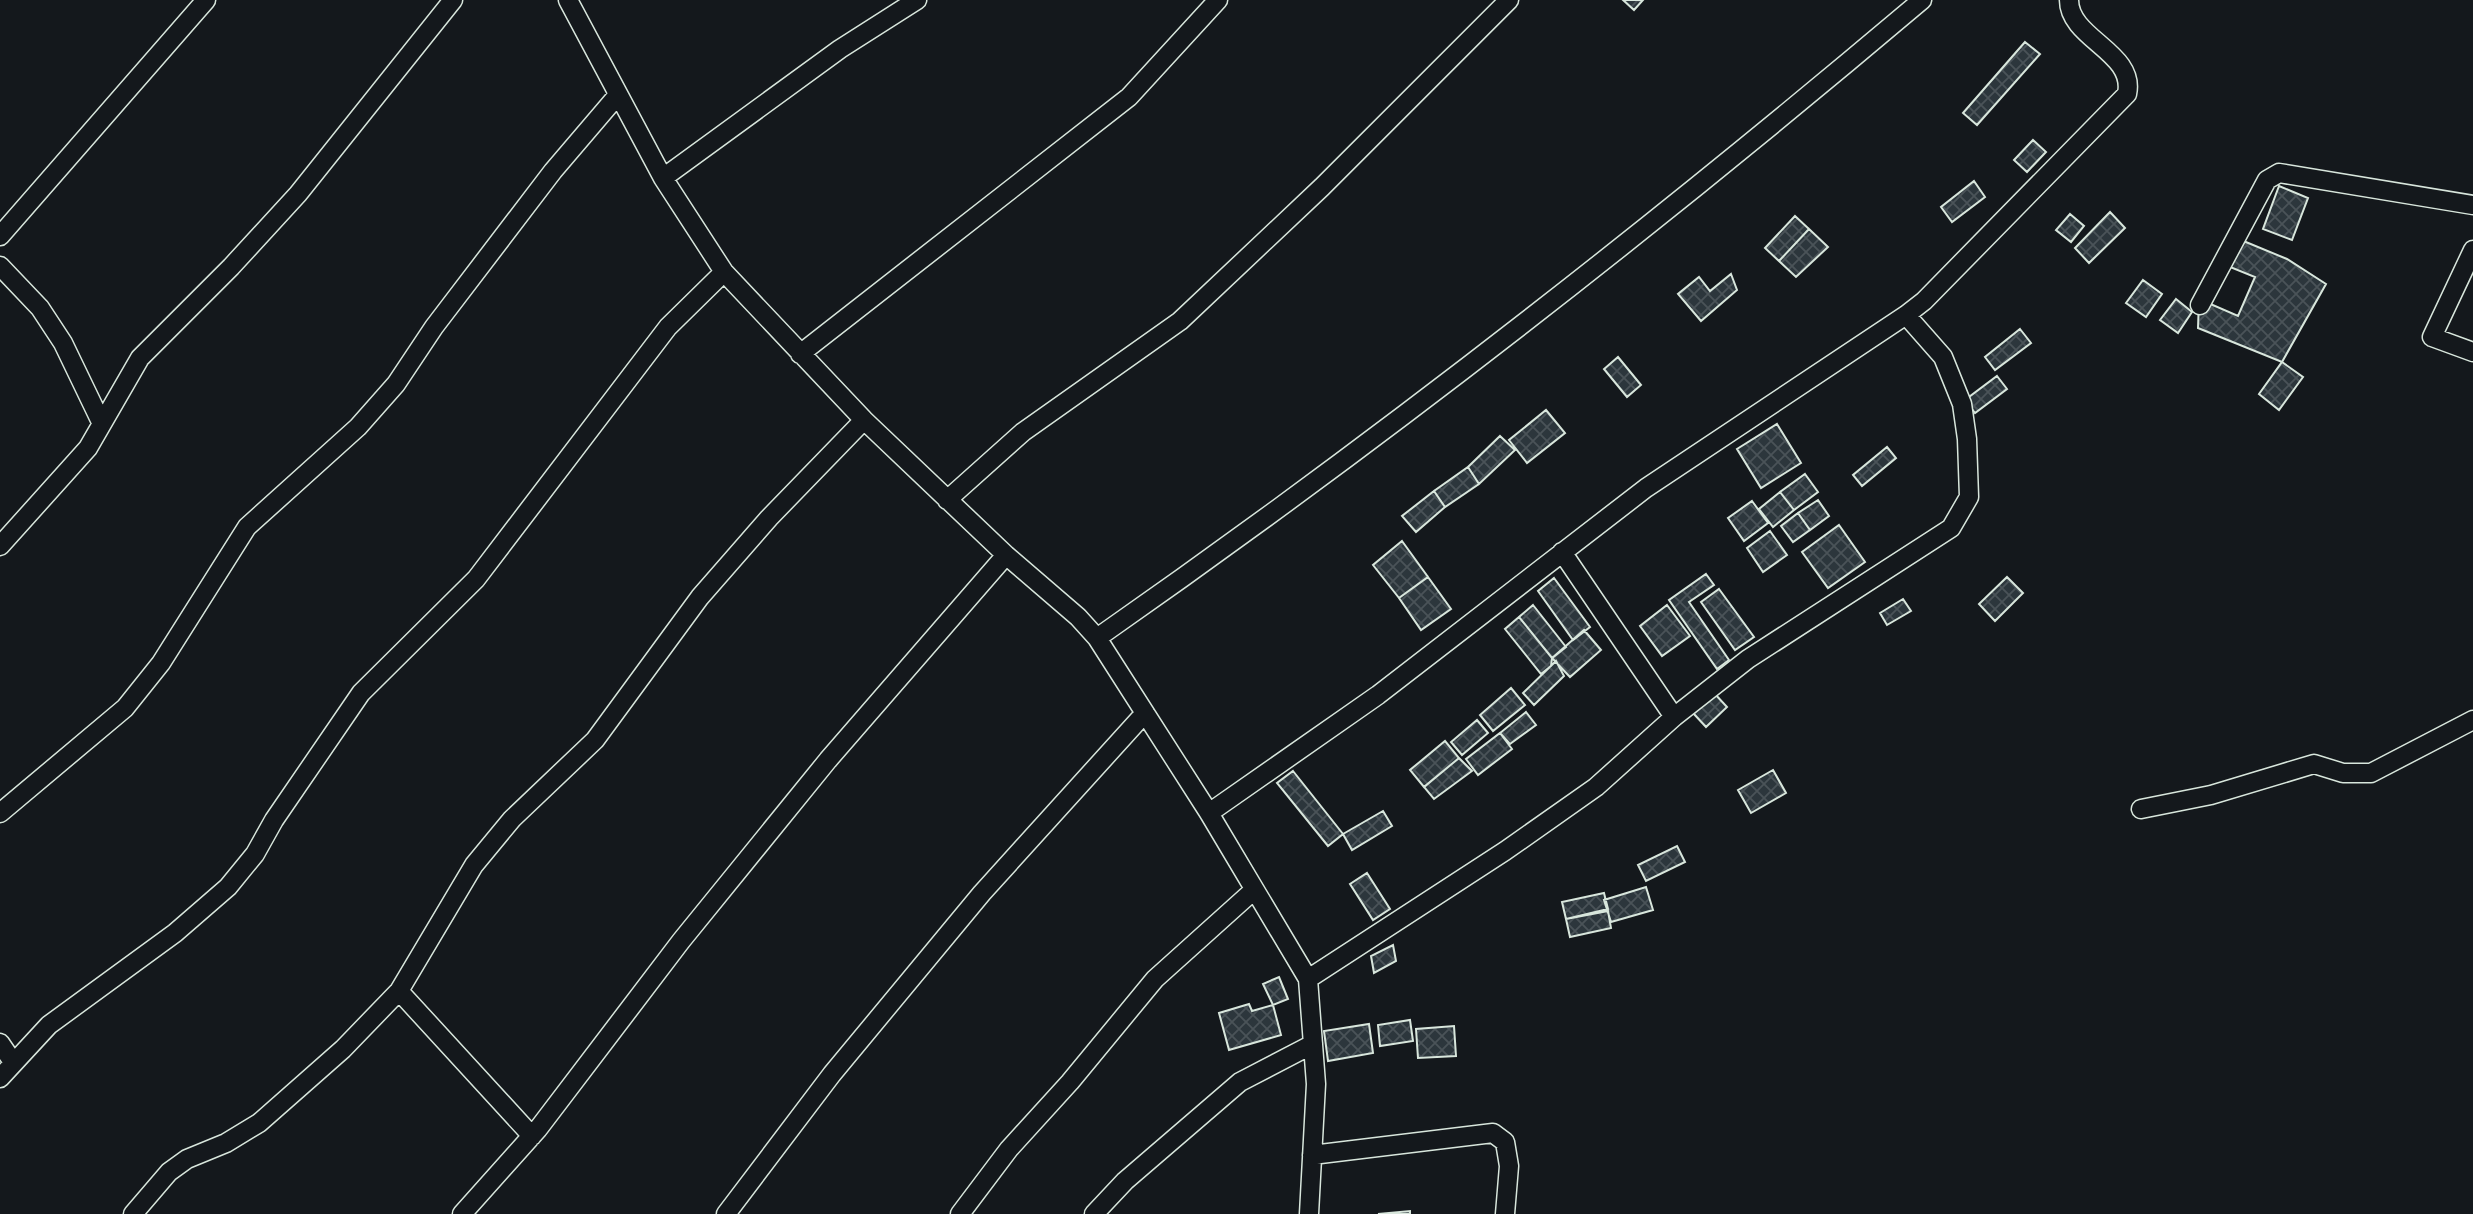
<svg xmlns="http://www.w3.org/2000/svg" width="2473" height="1214" font-family="Lato,sans-serif">
<style>
.building{fill:url(#building-cross-hatch);stroke:#d8e6dc;stroke-width:2}
.lines{fill:none;stroke-linecap:round;stroke-linejoin:round}
.minor-casing{stroke:#d8e6dc;stroke-width:21}
.minor{stroke:#14181c;stroke-width:18}
</style>
<defs>
<pattern id="building-cross-hatch" width="8" height="8" patternUnits="userSpaceOnUse" patternTransform="scale(1.75)"><rect width="8" height="8" fill="#2c363c"/><path d="M0 0l8 8M0 8l8-8" fill="none" stroke="#4a5358"/></pattern>
</defs>
<rect width="100%" height="100%" fill="#14181c"/>
<!-- building -->
<path class="building" d="M 1623,0 L 1643,0 L 1634,10 Z
M 2025,42 L 2040,54 L 1977,125 L 1963,113 Z
M 2033,140 L 2046,152 L 2027,172 L 2014,160 Z
M 1974,181 L 1985,197 L 1952,222 L 1941,207 Z
M 2279,186 L 2308,198 L 2292,240 L 2263,229 Z
M 2110,212 L 2125,228 L 2089,263 L 2075,248 Z
M 2070,214 L 2084,226 L 2071,242 L 2056,230 Z
M 1795,216 L 1809,229 L 1779,261 L 1765,248 Z
M 1809,229 L 1828,247 L 1796,277 L 1779,261 Z
M 2241,240 L 2287,259 L 2326,284 L 2282,362 L 2198,328 L 2199,299 L 2238,316 L 2255,277 L 2230,267 Z
M 1731,274 L 1737,290 L 1701,321 L 1678,294 L 1699,277 L 1710,291 Z
M 2143,280 L 2162,294 L 2146,317 L 2126,303 Z
M 2176,299 L 2192,312 L 2178,333 L 2160,320 Z
M 2020,329 L 2031,343 L 1995,370 L 1985,357 Z
M 1618,357 L 1641,385 L 1627,397 L 1604,369 Z
M 2282,362 L 2303,377 L 2279,410 L 2259,394 Z
M 1997,376 L 2007,389 L 1975,413 L 1965,400 Z
M 1546,410 L 1565,433 L 1527,463 L 1509,440 Z
M 1777,424 L 1801,463 L 1761,488 L 1737,449 Z
M 1500,436 L 1515,450 L 1479,484 L 1468,467 Z
M 1887,447 L 1896,458 L 1862,486 L 1853,475 Z
M 1468,467 L 1479,484 L 1445,507 L 1434,491 Z
M 1805,474 L 1818,492 L 1794,510 L 1780,492 Z
M 1434,491 L 1445,507 L 1416,532 L 1402,516 Z
M 1780,492 L 1794,510 L 1773,527 L 1759,509 Z
M 1818,500 L 1829,516 L 1810,530 L 1798,513 Z
M 1752,501 L 1768,523 L 1744,541 L 1728,518 Z
M 1798,513 L 1810,530 L 1793,542 L 1781,526 Z
M 1839,525 L 1865,562 L 1828,588 L 1802,552 Z
M 1770,531 L 1787,555 L 1763,572 L 1747,548 Z
M 1402,541 L 1428,577 L 1399,598 L 1373,565 Z
M 1706,574 L 1714,585 L 1689,602 L 1729,660 L 1717,669 L 1669,600 Z
M 1428,577 L 1451,609 L 1421,630 L 1399,598 Z
M 2007,577 L 2023,593 L 1995,621 L 1979,604 Z
M 1554,578 L 1590,627 L 1573,640 L 1538,591 Z
M 1719,589 L 1754,637 L 1735,650 L 1701,602 Z
M 1903,599 L 1911,611 L 1887,625 L 1880,613 Z
M 1533,605 L 1566,647 L 1552,658 L 1519,617 Z
M 1667,605 L 1690,636 L 1662,656 L 1640,626 Z
M 1519,617 L 1552,658 L 1551,666 L 1541,674 L 1505,629 Z
M 1584,630 L 1601,650 L 1570,677 L 1552,658 Z
M 1556,661 L 1564,676 L 1534,705 L 1523,693 Z
M 1511,688 L 1525,705 L 1493,731 L 1480,715 Z
M 1714,693 L 1727,707 L 1706,727 L 1693,713 Z
M 1526,712 L 1536,725 L 1510,744 L 1500,733 Z
M 1477,720 L 1488,733 L 1462,755 L 1451,742 Z
M 1500,733 L 1512,749 L 1478,775 L 1466,759 Z
M 1445,741 L 1459,758 L 1424,787 L 1410,770 Z
M 1459,758 L 1472,771 L 1434,799 L 1424,787 Z
M 1773,770 L 1786,793 L 1751,813 L 1738,790 Z
M 1293,771 L 1343,834 L 1328,846 L 1277,783 Z
M 1383,811 L 1392,826 L 1352,850 L 1343,834 Z
M 1677,846 L 1685,862 L 1646,881 L 1638,865 Z
M 1367,873 L 1390,909 L 1373,920 L 1350,884 Z
M 1646,887 L 1653,910 L 1611,922 L 1604,900 Z
M 1604,893 L 1608,909 L 1566,919 L 1562,902 Z
M 1608,911 L 1611,928 L 1570,937 L 1566,919 Z
M 1393,945 L 1396,961 L 1374,973 L 1371,956 Z
M 1279,977 L 1288,999 L 1273,1005 L 1263,984 Z
M 1249,1004 L 1252,1011 L 1273,1005 L 1281,1035 L 1229,1050 L 1219,1013 Z
M 1410,1020 L 1413,1041 L 1380,1046 L 1378,1025 Z
M 1369,1024 L 1373,1053 L 1328,1061 L 1324,1031 Z
M 1454,1026 L 1456,1056 L 1418,1058 L 1416,1029 Z
M 1410,1211 L 1410,1214 L 1378,1214 Z"/>
<g class="lines">
<defs>
<path id="minor" d="M 568,0 L 663,178 L 724,272 L 864,420 L 1006,555 L 1078,617 L 1097,638 L 1209,813 L 1308,979 L 1316,1084 L 1309,1214
M 663,178 L 840,49 L 917,0
M 0,236 L 206,0
M 2473,250 L 2432,337 L 2473,352
M 0,266 L 40,308 L 63,343 L 102,424
M 2200,305 L 2267,180 L 2279,173 L 2473,205
M 800,354 L 1129,97 L 1218,0
M 947,500 L 1023,432 L 1180,321 L 1322,187 L 1509,0
M 0,546 L 88,448 L 140,358 L 231,267 L 298,194 L 453,0
M 1562,552 L 1674,717
M 1097,638 C 1382,439 1657,224 1922,0
M 2141,809 L 2211,795 L 2314,764 L 2343,773 L 2371,773 L 2473,720
M 0,813 L 125,708 L 161,663 L 247,527 L 358,427 L 396,384 L 434,327 L 553,171 L 617,96
M 1209,813 L 1378,695 L 1646,488 L 1906,315 L 1924,301 L 2127,94 C 2136,52 2069,39 2069,0
M 1308,979 L 1505,851 L 1596,787 L 1674,717 L 1748,659 L 1951,528 L 1969,497 L 1967,439 L 1962,404 L 1943,357 L 1906,315
M 399,991 L 532,1136
M 0,1043 L 13,1062
M 0,1078 L 49,1025 L 175,933 L 228,887 L 255,854 L 274,820 L 361,693 L 476,579 L 668,327 L 724,272
M 1312,1155 L 1493,1133 L 1505,1142 L 1509,1166 L 1505,1214
M 133,1214 L 169,1172 L 187,1159 L 226,1143 L 259,1123 L 343,1049 L 399,991 L 474,865 L 512,819 L 595,740 L 700,597 L 769,518 L 864,420
M 462,1214 L 538,1129 L 681,941 L 828,760 L 1006,555
M 726,1214 L 832,1074 L 982,893 L 1145,713
M 960,1214 L 1009,1149 L 1070,1082 L 1155,979 L 1254,890
M 1094,1214 L 1125,1181 L 1240,1082 L 1313,1044"/>
</defs>
<!-- minor casing -->
<use href="#minor" class="minor-casing"/>
<!-- minor -->
<use href="#minor" class="minor"/>
</g>
</svg>
